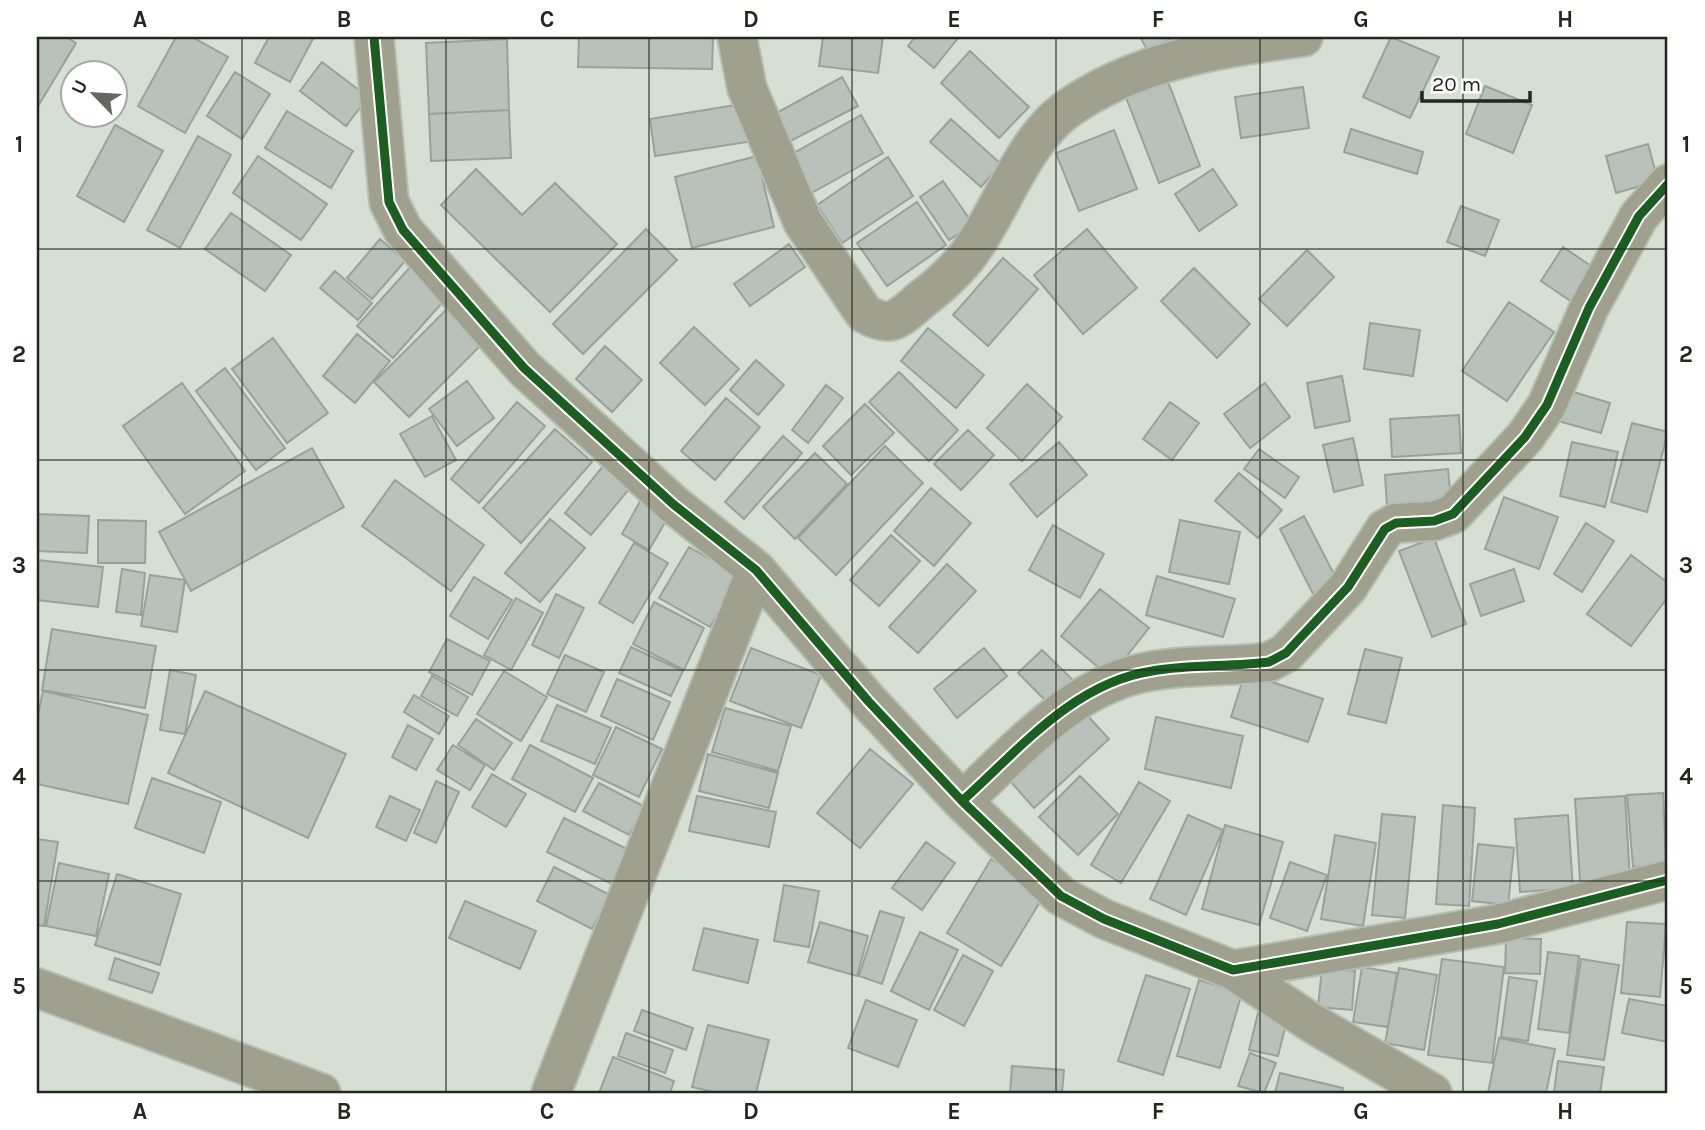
<svg xmlns="http://www.w3.org/2000/svg" width="1705" height="1130" font-family="Karla,sans-serif">
<style>
.building{fill:#b8c1ba;stroke:#98a29a;stroke-width:2}
.lines{fill:none;stroke-linecap:round;stroke-linejoin:round}
.street-casing{stroke:#b6bdb3;stroke-width:42}
.street{stroke:#9fa08e;stroke-width:38}
.cycleway-casing{stroke:#fff;stroke-width:13}
.cycleway{stroke:#1b5e20;stroke-width:9}
.grid{fill:none;stroke:#22281f;stroke-width:2;stroke-opacity:0.55}
.neatline{fill:none;stroke:#22281f;stroke-width:2.5}
.grid-label{font-size:23px;text-anchor:middle;font-weight:bold;fill:#22281f}
</style>
<rect width="100%" height="100%" fill="#d6dfd3"/>
<!-- building -->
<path class="building" d="M 37,37 L 66,37 L 76,43 L 37,108 Z
M 176,37 L 192,37 L 228,57 L 185,133 L 138,106 Z
M 269,37 L 314,37 L 290,82 L 255,63 Z
M 579,37 L 713,37 L 712,69 L 578,67 Z
M 823,37 L 883,37 L 878,73 L 819,66 Z
M 915,37 L 956,37 L 958,38 L 934,68 L 908,46 Z
M 1140,37 L 1175,37 L 1148,51 Z
M 1391,37 L 1439,57 L 1410,118 L 1363,97 Z
M 507,39 L 509,110 L 429,114 L 426,43 Z
M 970,51 L 1029,107 L 999,138 L 941,83 Z
M 322,62 L 368,97 L 346,126 L 300,91 Z
M 1164,71 L 1200,166 L 1159,183 L 1122,87 Z
M 235,72 L 270,94 L 242,139 L 207,116 Z
M 842,77 L 858,106 L 785,144 L 771,116 Z
M 1485,86 L 1532,105 L 1513,153 L 1466,134 Z
M 1303,87 L 1309,128 L 1241,138 L 1235,97 Z
M 748,103 L 754,141 L 655,156 L 650,119 Z
M 509,110 L 511,158 L 431,161 L 429,114 Z
M 287,111 L 353,151 L 331,188 L 265,148 Z
M 861,115 L 883,153 L 808,195 L 787,157 Z
M 951,119 L 1001,164 L 981,187 L 930,142 Z
M 115,125 L 163,151 L 124,222 L 77,196 Z
M 1351,129 L 1423,152 L 1417,174 L 1344,152 Z
M 1114,130 L 1137,189 L 1079,211 L 1056,153 Z
M 198,136 L 231,155 L 180,248 L 147,230 Z
M 1648,144 L 1658,181 L 1616,193 L 1606,156 Z
M 258,156 L 327,204 L 301,240 L 233,193 Z
M 757,156 L 774,227 L 692,248 L 675,177 Z
M 888,157 L 913,196 L 842,243 L 817,205 Z
M 476,169 L 522,215 L 555,183 L 617,244 L 550,312 L 441,205 Z
M 1213,169 L 1237,205 L 1199,231 L 1175,194 Z
M 943,181 L 973,224 L 949,240 L 920,197 Z
M 917,202 L 946,245 L 887,286 L 857,243 Z
M 1461,206 L 1499,220 L 1485,256 L 1447,242 Z
M 231,213 L 291,255 L 265,291 L 205,249 Z
M 646,229 L 677,260 L 583,354 L 553,324 Z
M 1087,229 L 1137,288 L 1083,334 L 1034,275 Z
M 380,239 L 405,261 L 372,299 L 347,278 Z
M 789,244 L 805,267 L 750,306 L 734,284 Z
M 1563,247 L 1597,270 L 1575,304 L 1541,281 Z
M 1307,250 L 1334,277 L 1287,326 L 1259,299 Z
M 1003,258 L 1038,289 L 988,346 L 953,315 Z
M 414,263 L 449,295 L 393,358 L 357,326 Z
M 1194,268 L 1250,324 L 1217,358 L 1161,301 Z
M 335,271 L 372,303 L 358,320 L 320,288 Z
M 1509,302 L 1554,332 L 1507,401 L 1462,371 Z
M 448,308 L 483,343 L 409,417 L 374,382 Z
M 1370,323 L 1420,330 L 1413,376 L 1364,369 Z
M 694,327 L 739,369 L 705,405 L 660,363 Z
M 928,328 L 984,375 L 956,408 L 901,361 Z
M 357,334 L 390,361 L 355,403 L 323,376 Z
M 273,338 L 328,413 L 287,443 L 232,369 Z
M 605,346 L 642,380 L 612,412 L 576,379 Z
M 756,360 L 784,385 L 758,415 L 730,390 Z
M 225,368 L 285,448 L 256,470 L 196,391 Z
M 899,372 L 958,430 L 929,461 L 869,402 Z
M 1342,376 L 1350,421 L 1315,428 L 1307,383 Z
M 467,381 L 494,418 L 457,446 L 429,409 Z
M 182,383 L 245,471 L 185,514 L 123,426 Z
M 1265,383 L 1290,417 L 1250,448 L 1224,414 Z
M 1027,384 L 1062,417 L 1022,461 L 987,428 Z
M 826,385 L 843,398 L 808,443 L 792,430 Z
M 1560,388 L 1610,403 L 1601,433 L 1551,419 Z
M 726,398 L 760,427 L 715,480 L 681,451 Z
M 517,402 L 545,426 L 479,503 L 451,479 Z
M 1170,402 L 1199,423 L 1172,460 L 1143,439 Z
M 865,404 L 894,433 L 851,475 L 823,446 Z
M 1459,415 L 1461,453 L 1392,457 L 1390,419 Z
M 432,416 L 456,460 L 425,477 L 400,434 Z
M 1632,423 L 1668,432 L 1647,512 L 1611,502 Z
M 555,429 L 592,462 L 521,543 L 483,508 Z
M 968,430 L 994,455 L 961,490 L 934,464 Z
M 783,436 L 802,453 L 744,519 L 725,502 Z
M 1353,438 L 1363,485 L 1334,492 L 1323,445 Z
M 1059,442 L 1087,475 L 1037,517 L 1010,484 Z
M 1572,442 L 1618,452 L 1605,507 L 1560,496 Z
M 885,446 L 923,483 L 836,575 L 798,538 Z
M 312,448 L 344,507 L 191,591 L 159,532 Z
M 1259,449 L 1299,477 L 1285,498 L 1244,469 Z
M 815,453 L 847,484 L 795,539 L 763,507 Z
M 608,460 L 635,482 L 591,535 L 565,513 Z
M 1448,469 L 1451,499 L 1387,506 L 1385,475 Z
M 1239,473 L 1282,510 L 1258,538 L 1215,501 Z
M 395,480 L 484,545 L 451,591 L 362,526 Z
M 931,488 L 971,523 L 934,566 L 894,531 Z
M 643,496 L 671,512 L 649,550 L 622,534 Z
M 1504,497 L 1558,517 L 1539,569 L 1485,549 Z
M 37,514 L 89,516 L 87,553 L 37,551 Z
M 1304,516 L 1338,582 L 1313,594 L 1280,529 Z
M 550,519 L 585,548 L 540,602 L 505,573 Z
M 98,520 L 146,521 L 145,563 L 98,563 Z
M 1180,520 L 1240,532 L 1229,584 L 1169,572 Z
M 1586,523 L 1614,541 L 1582,592 L 1554,574 Z
M 1053,525 L 1104,554 L 1080,598 L 1029,570 Z
M 891,535 L 920,561 L 879,606 L 850,580 Z
M 1434,538 L 1466,624 L 1432,637 L 1399,551 Z
M 634,543 L 668,563 L 633,623 L 599,603 Z
M 689,547 L 739,576 L 710,627 L 659,598 Z
M 1631,555 L 1668,583 L 1668,597 L 1631,646 L 1587,614 Z
M 37,560 L 103,567 L 98,607 L 37,600 Z
M 947,564 L 976,591 L 918,653 L 889,627 Z
M 122,569 L 145,573 L 141,615 L 116,612 Z
M 1514,569 L 1524,601 L 1481,616 L 1470,584 Z
M 150,575 L 185,580 L 177,632 L 141,626 Z
M 1157,576 L 1235,599 L 1223,637 L 1146,615 Z
M 474,577 L 512,600 L 488,639 L 450,616 Z
M 1100,589 L 1149,628 L 1110,677 L 1061,636 Z
M 556,594 L 584,608 L 559,658 L 532,645 Z
M 516,598 L 543,613 L 511,670 L 484,655 Z
M 654,602 L 704,628 L 684,670 L 633,644 Z
M 52,629 L 156,646 L 145,708 L 42,690 Z
M 447,639 L 490,661 L 472,695 L 429,672 Z
M 631,647 L 683,671 L 671,696 L 619,673 Z
M 751,648 L 821,675 L 801,728 L 730,701 Z
M 984,648 L 1007,676 L 957,718 L 934,689 Z
M 1365,649 L 1402,658 L 1386,723 L 1348,714 Z
M 1042,650 L 1077,684 L 1053,708 L 1018,673 Z
M 565,655 L 604,672 L 586,712 L 547,694 Z
M 170,670 L 196,675 L 185,734 L 160,730 Z
M 504,671 L 547,697 L 521,741 L 477,714 Z
M 1245,673 L 1323,699 L 1308,742 L 1231,717 Z
M 432,676 L 468,697 L 457,716 L 421,696 Z
M 617,679 L 670,702 L 653,740 L 601,716 Z
M 43,691 L 148,715 L 128,804 L 37,784 L 37,720 Z
M 205,691 L 346,754 L 308,838 L 168,773 Z
M 414,695 L 449,716 L 439,734 L 404,712 Z
M 557,705 L 611,728 L 595,764 L 541,741 Z
M 725,708 L 791,726 L 778,771 L 712,752 Z
M 1085,713 L 1109,739 L 1034,808 L 1011,782 Z
M 1156,717 L 1243,736 L 1231,788 L 1145,769 Z
M 476,719 L 512,743 L 494,770 L 458,745 Z
M 408,725 L 433,739 L 416,770 L 392,757 Z
M 616,727 L 662,749 L 639,797 L 593,775 Z
M 453,745 L 485,765 L 470,790 L 437,770 Z
M 530,745 L 593,778 L 575,812 L 512,779 Z
M 870,749 L 913,784 L 860,848 L 817,813 Z
M 708,754 L 778,773 L 769,808 L 699,791 Z
M 492,774 L 526,794 L 506,827 L 472,807 Z
M 1080,776 L 1118,814 L 1078,855 L 1039,817 Z
M 152,778 L 221,802 L 204,853 L 135,828 Z
M 436,781 L 459,792 L 436,843 L 414,833 Z
M 1139,782 L 1170,801 L 1121,883 L 1091,865 Z
M 599,783 L 645,807 L 629,835 L 583,811 Z
M 1663,793 L 1666,865 L 1633,867 L 1627,795 Z
M 390,796 L 420,810 L 406,841 L 376,827 Z
M 697,796 L 776,812 L 769,847 L 689,831 Z
M 1625,796 L 1630,879 L 1580,882 L 1575,799 Z
M 1443,805 L 1475,808 L 1469,906 L 1436,904 Z
M 1382,814 L 1415,817 L 1405,918 L 1372,915 Z
M 1188,815 L 1223,830 L 1186,915 L 1150,899 Z
M 1568,815 L 1573,888 L 1520,892 L 1515,819 Z
M 564,818 L 635,853 L 618,887 L 547,852 Z
M 1225,825 L 1283,842 L 1259,925 L 1202,909 Z
M 1335,835 L 1376,843 L 1363,926 L 1321,919 Z
M 37,839 L 58,842 L 44,926 L 37,925 Z
M 926,842 L 955,863 L 922,910 L 892,888 Z
M 1478,844 L 1514,848 L 1508,905 L 1472,901 Z
M 991,859 L 1046,892 L 1001,966 L 947,933 Z
M 1290,862 L 1327,875 L 1307,931 L 1270,918 Z
M 59,863 L 109,874 L 96,936 L 46,926 Z
M 554,867 L 610,895 L 592,929 L 537,901 Z
M 117,874 L 181,894 L 160,965 L 95,945 Z
M 784,885 L 819,891 L 809,947 L 774,941 Z
M 465,901 L 536,931 L 520,969 L 449,938 Z
M 880,911 L 904,918 L 882,984 L 859,976 Z
M 820,922 L 868,936 L 857,976 L 808,962 Z
M 1627,922 L 1666,924 L 1660,997 L 1621,993 Z
M 704,928 L 758,940 L 748,983 L 693,970 Z
M 920,932 L 958,950 L 929,1010 L 891,991 Z
M 1506,938 L 1541,939 L 1540,974 L 1505,973 Z
M 1548,952 L 1579,956 L 1569,1033 L 1538,1029 Z
M 963,955 L 993,971 L 964,1026 L 934,1010 Z
M 115,958 L 159,973 L 152,993 L 109,979 Z
M 1442,959 L 1504,967 L 1492,1063 L 1428,1055 Z
M 1581,959 L 1619,965 L 1604,1060 L 1567,1055 Z
M 1362,967 L 1397,973 L 1388,1027 L 1353,1022 Z
M 1322,968 L 1355,971 L 1352,1010 L 1318,1007 Z
M 1399,968 L 1437,975 L 1424,1050 L 1385,1043 Z
M 1146,975 L 1190,989 L 1163,1075 L 1118,1061 Z
M 1509,977 L 1537,981 L 1528,1041 L 1501,1037 Z
M 1199,980 L 1242,993 L 1220,1068 L 1177,1056 Z
M 1629,999 L 1668,1006 L 1668,1042 L 1622,1033 Z
M 866,1000 L 917,1020 L 898,1067 L 848,1048 Z
M 1260,1005 L 1289,1012 L 1278,1056 L 1249,1050 Z
M 642,1010 L 693,1028 L 686,1050 L 634,1031 Z
M 708,1025 L 769,1040 L 756,1093 L 718,1093 L 692,1087 Z
M 626,1033 L 673,1050 L 665,1073 L 618,1056 Z
M 1499,1038 L 1555,1049 L 1546,1093 L 1488,1093 Z
M 1250,1053 L 1276,1063 L 1264,1093 L 1238,1086 Z
M 613,1057 L 674,1081 L 670,1093 L 599,1093 Z
M 1558,1061 L 1604,1067 L 1600,1093 L 1554,1093 Z
M 1012,1066 L 1064,1070 L 1062,1093 L 1010,1093 Z
M 1280,1073 L 1343,1088 L 1342,1093 L 1275,1093 Z"/>
<g class="lines">
<defs>
<path id="street" d="M 374,37 L 389,202 L 403,230 L 524,368 L 673,504 L 756,570 L 869,702 L 962,801 L 1061,896 L 1104,919 L 1233,970 L 1498,924 L 1668,880
M 737,37 L 747,88 L 803,222 L 864,313 C 892,330 899,318 922,299 C 943,283 963,265 977,242 C 1004,201 1026,139 1066,110 C 1134,61 1222,47 1303,37
M 962,801 C 1019,750 1073,683 1152,671 C 1190,664 1230,667 1269,662 L 1286,653 L 1348,587 L 1385,529 L 1396,523 L 1434,521 L 1453,514 L 1525,437 L 1547,405 L 1589,308 L 1639,216 L 1668,184
M 1233,970 L 1312,1023 L 1432,1093
M 37,988 L 321,1093
M 551,1093 L 756,570"/>
</defs>
<!-- street casing -->
<use href="#street" class="street-casing"/>
<!-- street -->
<use href="#street" class="street"/>
<defs>
<path id="cycleway" d="M 374,37 L 389,202 L 403,230 L 524,368 L 673,504 L 756,570 L 869,702 L 962,801 L 1061,896 L 1104,919 L 1233,970 L 1498,924 L 1668,880
M 962,801 C 1019,750 1073,683 1152,671 C 1190,664 1230,667 1269,662 L 1286,653 L 1348,587 L 1385,529 L 1396,523 L 1434,521 L 1453,514 L 1525,437 L 1547,405 L 1589,308 L 1639,216 L 1668,184"/>
</defs>
<!-- cycleway casing -->
<use href="#cycleway" class="cycleway-casing"/>
<!-- cycleway -->
<use href="#cycleway" class="cycleway"/>
</g>
<!-- grid -->
<path class="grid" d="M 242,37 L 242,1093M 446,37 L 446,1093M 649,37 L 649,1093M 852,37 L 852,1093M 1056,37 L 1056,1093M 1260,37 L 1260,1093M 1463,37 L 1463,1093M 37,249 L 1668,249M 37,460 L 1668,460M 37,670 L 1668,670M 37,881 L 1668,881"/>
<!-- border -->
<rect width="1705" height="1130" fill="none" stroke="#ffffff" stroke-width="77"/>
<!-- north arrow -->
<g transform="translate(94 94) rotate(295)"><circle r="33" fill="#ffffff" stroke="#a7a9a5" stroke-width="2"/>
<path d="M0-5L12 26L0 18L-12 26Z" fill="#61685e"/>
<text y="-10" font-size="19" font-weight="bold" text-anchor="middle" fill="#22281f">U</text>
</g>
<!-- scale -->
<path d="M1422 91v10h108v-10" fill="none" stroke="#22281f" stroke-width="3.5"/>
<text x="1432" y="91" font-size="21" fill="#22281f" stroke="#ffffff" stroke-width="5" paint-order="stroke">20 m</text>
<rect x="38" y="38" width="1628" height="1054" class="neatline"/>
<g class="grid-label">
<text x="140" y="27">A</text>
<text x="344" y="27">B</text>
<text x="547" y="27">C</text>
<text x="751" y="27">D</text>
<text x="954" y="27">E</text>
<text x="1158" y="27">F</text>
<text x="1361" y="27">G</text>
<text x="1565" y="27">H</text>
<text x="19" y="152">1</text>
<text x="1686" y="152">1</text>
<text x="19" y="362">2</text>
<text x="1686" y="362">2</text>
<text x="19" y="573">3</text>
<text x="1686" y="573">3</text>
<text x="19" y="784">4</text>
<text x="1686" y="784">4</text>
<text x="19" y="994">5</text>
<text x="1686" y="994">5</text>
<text x="140" y="1119">A</text>
<text x="344" y="1119">B</text>
<text x="547" y="1119">C</text>
<text x="751" y="1119">D</text>
<text x="954" y="1119">E</text>
<text x="1158" y="1119">F</text>
<text x="1361" y="1119">G</text>
<text x="1565" y="1119">H</text>
</g>
</svg>
